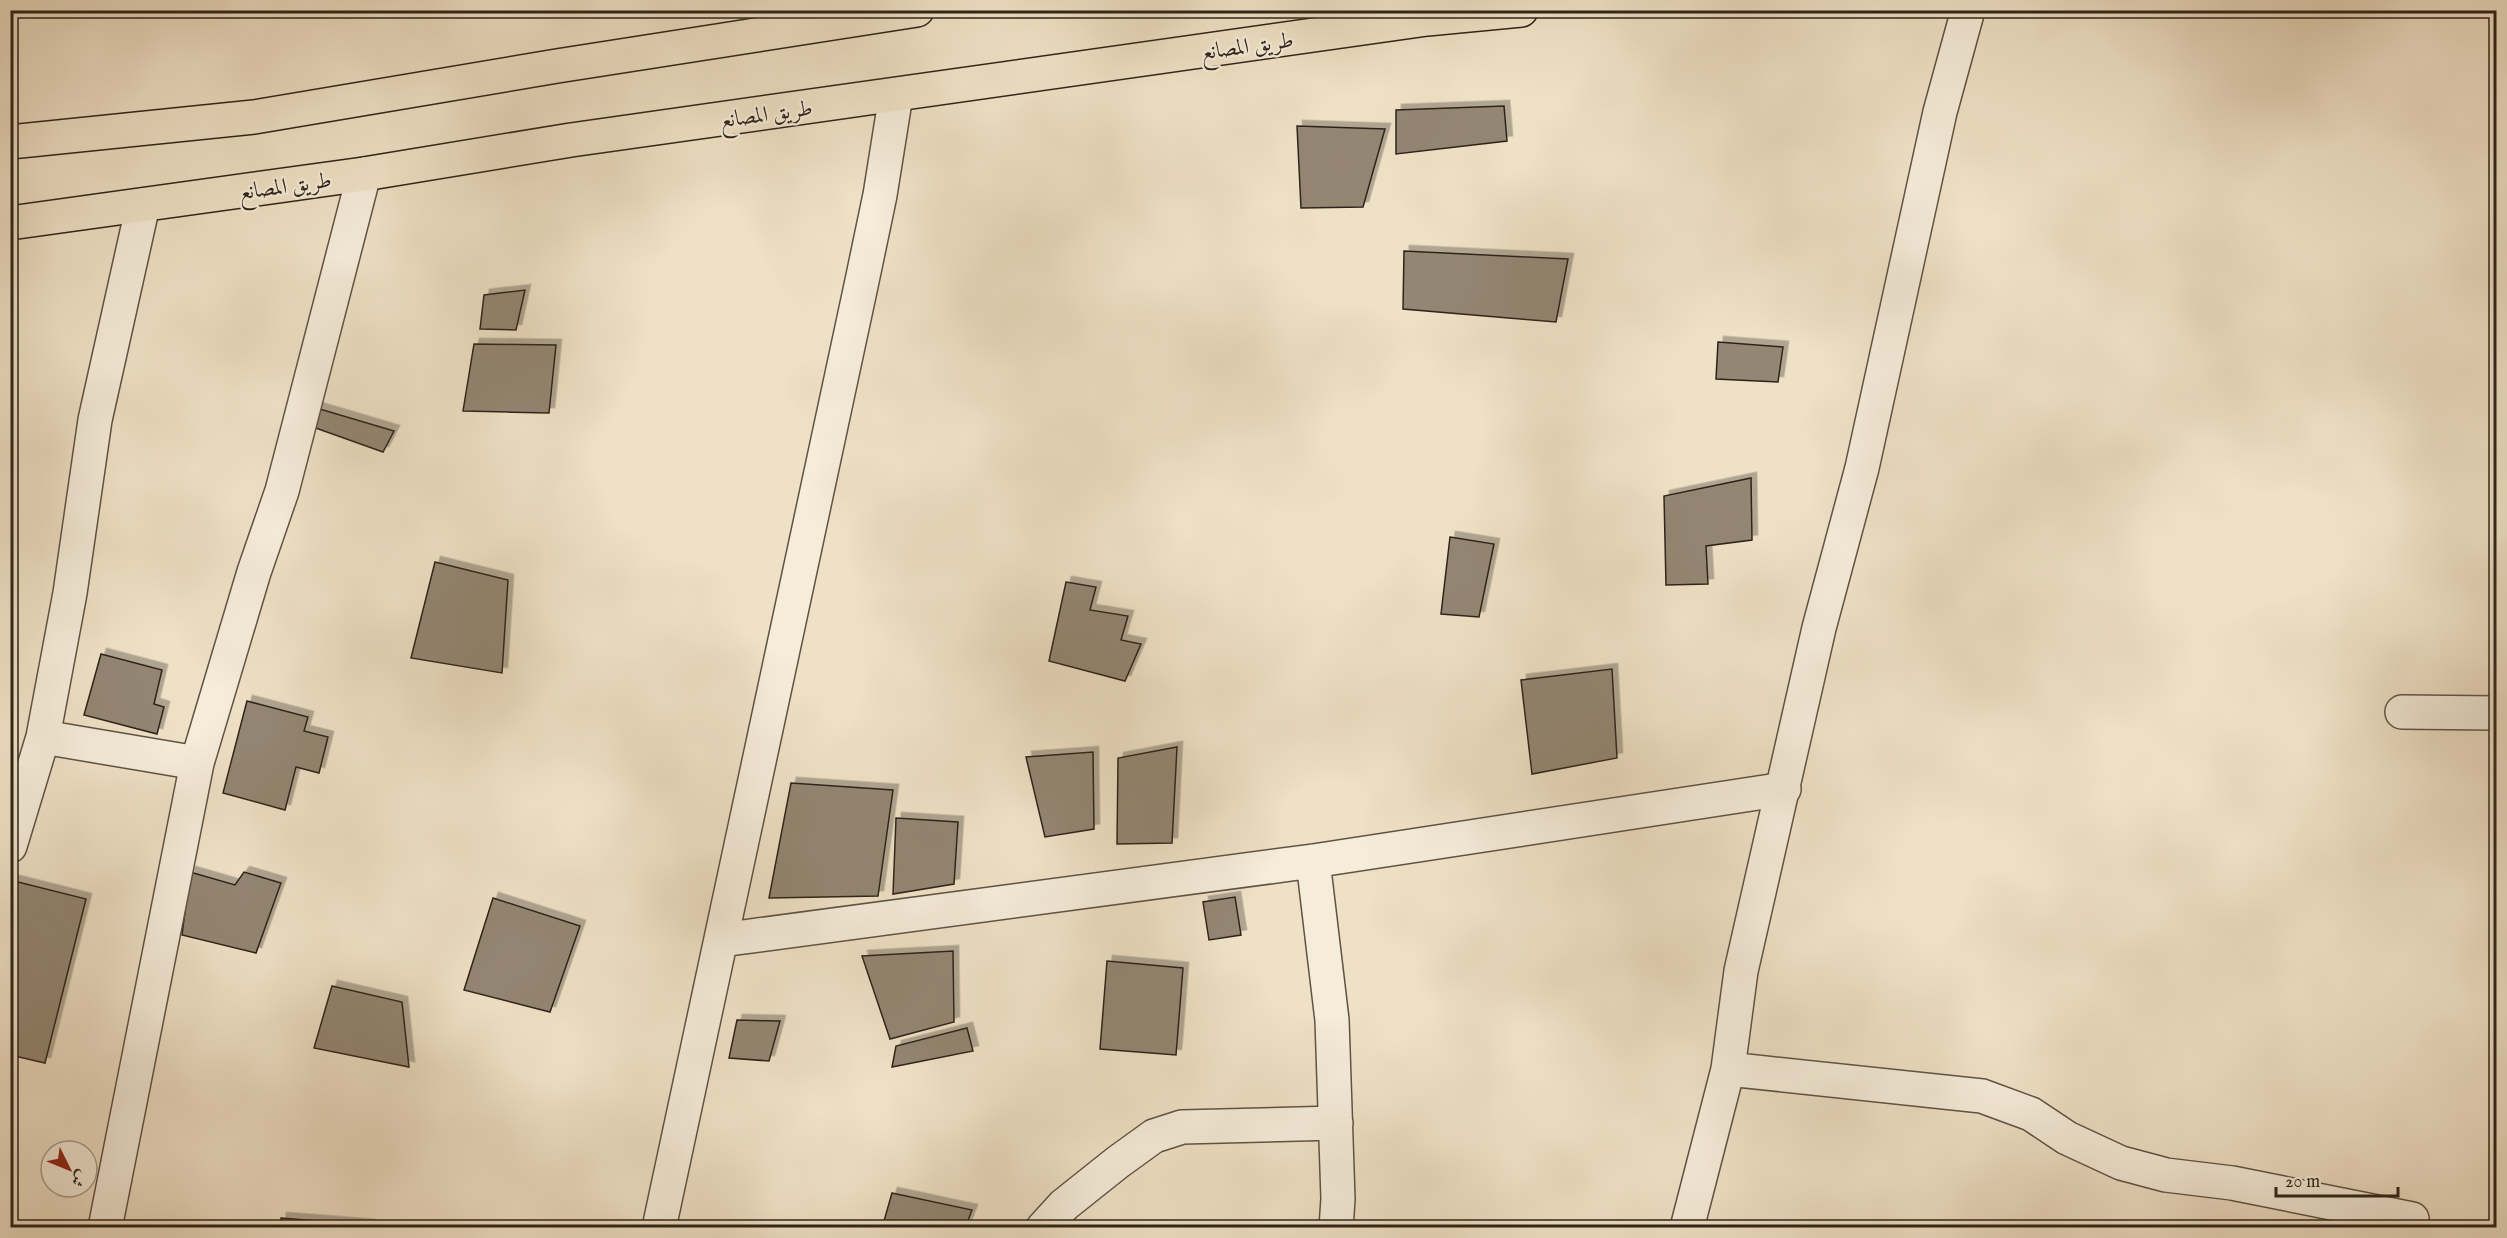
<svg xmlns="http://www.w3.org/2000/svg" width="2507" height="1238" font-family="'IM FELL English',Amiri,serif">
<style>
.building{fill:#938673;stroke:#2f241a;stroke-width:1.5;filter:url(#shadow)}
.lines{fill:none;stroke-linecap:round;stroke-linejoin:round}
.street-casing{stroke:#5f5345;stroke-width:36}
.primary-casing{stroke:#2f241a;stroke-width:36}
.street{stroke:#f5ecda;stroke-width:33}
.primary{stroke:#efe1c6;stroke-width:33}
.labels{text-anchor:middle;stroke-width:4.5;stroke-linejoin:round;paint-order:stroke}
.street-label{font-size:22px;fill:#2f241a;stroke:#f5ecda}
</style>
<defs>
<filter id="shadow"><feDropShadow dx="5.5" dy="-5.5" stdDeviation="0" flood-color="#0004"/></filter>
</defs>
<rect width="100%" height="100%" fill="#efe1c6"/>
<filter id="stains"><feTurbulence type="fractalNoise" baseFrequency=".00333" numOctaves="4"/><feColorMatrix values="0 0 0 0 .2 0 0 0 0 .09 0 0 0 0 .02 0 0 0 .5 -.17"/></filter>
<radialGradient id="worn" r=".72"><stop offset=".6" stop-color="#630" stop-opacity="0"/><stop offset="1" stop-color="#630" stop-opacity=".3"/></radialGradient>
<!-- building -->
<path class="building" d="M 1504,106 L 1507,141 L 1396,154 L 1396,110 Z
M 1297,126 L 1385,129 L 1363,207 L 1301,208 Z
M 1404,251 L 1568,259 L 1556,322 L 1403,309 Z
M 525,290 L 516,330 L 480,329 L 484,295 Z
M 1718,342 L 1783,347 L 1778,382 L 1716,379 Z
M 474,344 L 556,345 L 549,413 L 463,411 Z
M 313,407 L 394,431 L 383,452 L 310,426 Z
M 1751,478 L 1752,540 L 1706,546 L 1708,584 L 1666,585 L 1664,496 Z
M 1450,537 L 1494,544 L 1479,617 L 1441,614 Z
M 435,562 L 508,580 L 502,673 L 411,658 Z
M 1066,582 L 1096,587 L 1090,610 L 1128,616 L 1121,640 L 1141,644 L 1125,681 L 1049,661 Z
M 101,654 L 162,670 L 154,704 L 164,707 L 157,734 L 84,715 Z
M 1612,669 L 1617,758 L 1532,774 L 1521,680 Z
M 247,701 L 308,717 L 304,731 L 328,737 L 319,773 L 296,767 L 285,810 L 223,793 Z
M 1177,747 L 1172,843 L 1117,844 L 1118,758 Z
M 1093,752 L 1094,829 L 1045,837 L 1026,757 Z
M 791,783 L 893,790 L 878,896 L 769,898 Z
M 896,818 L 958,822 L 954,884 L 893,894 Z
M 190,872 L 235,885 L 244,872 L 281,883 L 256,953 L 182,935 Z
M 10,880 L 86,899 L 45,1063 L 10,1055 Z
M 1235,897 L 1241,935 L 1209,940 L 1203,902 Z
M 493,898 L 580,926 L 550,1012 L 464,990 Z
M 953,951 L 954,1022 L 890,1039 L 862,956 Z
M 1107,961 L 1183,968 L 1176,1055 L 1100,1049 Z
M 332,986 L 402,1002 L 409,1067 L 314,1048 Z
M 737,1020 L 780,1021 L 769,1061 L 729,1058 Z
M 967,1028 L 973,1051 L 892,1067 L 896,1046 Z
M 892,1193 L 972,1210 L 965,1228 L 882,1228 Z
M 281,1218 L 369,1225 L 368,1228 L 280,1228 Z"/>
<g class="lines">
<defs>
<path id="street" d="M 2402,712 L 2496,713
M 43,737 L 197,763
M 10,846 L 43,737 L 70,593 L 95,420 L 143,205
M 1313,861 L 1332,1020 L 1338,1199 L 1336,1228
M 721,940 L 1313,861 L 1784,789
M 1728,1069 L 1982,1096 L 2031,1114 L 2067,1138 L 2121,1163 L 2166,1175 L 2232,1183 L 2412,1219
M 105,1228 L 197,763 L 254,572 L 282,491 L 364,174
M 659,1228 L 862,281 L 880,195 L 896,95
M 1043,1228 L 1064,1205 L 1118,1162 L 1154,1136 L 1182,1127 L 1336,1123
M 1687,1228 L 1728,1069 L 1741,971 L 1819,628 L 1862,468 L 1940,112 L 1968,10"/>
<path id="primary" d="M 10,142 L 254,117 L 557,66 L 917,10
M 10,223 L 364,174 L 571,140 L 1427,19 L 1521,10"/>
</defs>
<!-- street casing -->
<use href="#street" class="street-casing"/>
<!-- primary casing -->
<use href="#primary" class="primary-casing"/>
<!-- street -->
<use href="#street" class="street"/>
<!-- primary -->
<use href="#primary" class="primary"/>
</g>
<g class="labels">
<!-- street labels -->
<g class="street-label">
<text transform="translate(1247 45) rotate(-8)" y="8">طريق المصانع</text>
<text transform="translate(766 113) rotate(-8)" y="8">طريق المصانع</text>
<text transform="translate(285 185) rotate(-8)" y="8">طريق المصانع</text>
</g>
</g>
<!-- margin -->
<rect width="2507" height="1238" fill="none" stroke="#efe1c6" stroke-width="36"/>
<rect x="12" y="12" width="2483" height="1214" fill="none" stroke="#2f241a" stroke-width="3"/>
<rect x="18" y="18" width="2471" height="1202" fill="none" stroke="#2f241a" stroke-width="1.5"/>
<!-- north arrow -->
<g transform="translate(69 1169) rotate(133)"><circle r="28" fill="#f5ecda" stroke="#a69c8d" stroke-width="1.5"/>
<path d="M0-4.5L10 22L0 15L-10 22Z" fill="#8f2418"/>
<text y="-9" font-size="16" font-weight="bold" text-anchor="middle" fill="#2f241a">ش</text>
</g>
<!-- scale -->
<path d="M2276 1187v9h122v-9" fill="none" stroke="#2f241a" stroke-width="3"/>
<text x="2285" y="1187" font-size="18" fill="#2f241a" stroke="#f5ecda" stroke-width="4.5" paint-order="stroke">20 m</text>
<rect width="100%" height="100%" filter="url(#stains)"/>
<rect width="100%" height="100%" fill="url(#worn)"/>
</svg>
